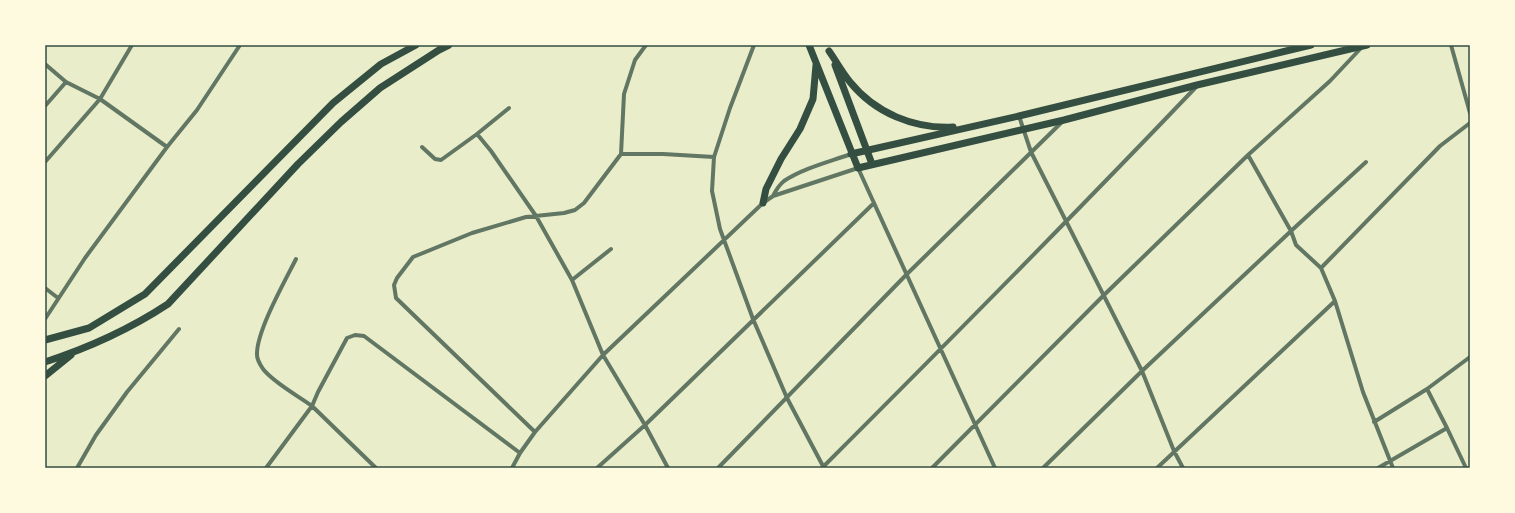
<svg xmlns="http://www.w3.org/2000/svg" width="1515" height="513" font-family="'Fira Sans',sans-serif">
<style>
.lines{fill:none;stroke-linecap:round;stroke-linejoin:round}
.minor{stroke:#617663;stroke-width:4}
.primary{stroke:#344e41;stroke-width:7}
.neatline{fill:none;stroke:#344e41;stroke-width:1.5}
</style>
<rect width="100%" height="100%" fill="#e9edc9"/>
<g class="lines">
<!-- minor -->
<path class="minor" d="M 754,45 L 730,108 L 714,157 L 712,191 L 720,229 L 753,319 L 787,398 L 824,468
M 1451,45 L 1470,113
M 45,64 L 66,82 L 100,99 L 167,147
M 45,106 L 66,82
M 509,108 L 477,134 L 491,151 L 536,216 L 572,280 L 603,355 L 645,425 L 668,468
M 1019,116 L 1031,152 L 1142,371 L 1174,451 L 1183,468
M 422,147 L 435,159 L 441,160 L 477,134
M 621,154 L 624,94 L 635,60 L 646,45
M 851,154 C 829,162 804,168 784,181 C 779,185 776,190 773,196 L 858,168 L 995,468
M 1248,155 L 1291,231 L 1366,162
M 45,162 L 100,99 L 132,45
M 1321,268 L 1440,146 L 1470,123
M 572,280 L 611,249
M 45,288 L 58,298
M 45,319 L 85,258 L 167,147 L 197,110 L 240,45
M 1427,389 L 1447,428 L 1466,468
M 1374,422 L 1427,389 L 1470,357
M 535,432 L 396,298 L 394,285 L 397,278 L 413,257 L 472,233 L 526,217 L 564,213 L 575,210 L 584,203 L 621,154 L 663,154 L 714,157
M 823,467 C 949,341 1074,215 1197,86
M 77,468 L 96,435 L 127,392 L 179,329
M 266,468 L 312,406 C 297,395 274,383 263,369 C 261,366 257,359 257,355 C 256,332 285,281 296,259
M 376,468 L 312,406 L 318,392 L 347,338 L 355,335 L 364,336 L 520,453
M 512,468 L 520,453 L 535,432 L 603,355 L 763,203 L 773,196
M 597,468 L 645,425 L 874,203
M 718,468 L 906,275 L 1063,121
M 932,468 L 1103,296 L 1248,155 L 1330,81 L 1362,47
M 1043,468 L 1142,371 L 1291,231 L 1296,245 L 1321,268 L 1335,301 L 1363,392 L 1393,468
M 1157,468 L 1335,301
M 1378,468 L 1447,428"/>
<!-- primary -->
<path class="primary" d="M 809,45 L 858,168 L 1064,120 L 1197,85 L 1367,45
M 829,51 C 836,61 842,72 850,82 C 875,113 914,129 953,127
M 835,65 L 872,164
M 851,154 L 1019,116 L 1311,45
M 763,203 L 766,189 L 781,159 L 800,129 L 813,99 L 816,65
M 45,340 L 89,328 L 145,294 L 333,103 L 381,64 L 416,45
M 45,362 C 88,348 130,329 168,304 L 298,164 L 341,122 L 380,88 L 439,50 L 449,45
M 45,376 L 71,355"/>
</g>
<!-- border -->
<rect width="1515" height="513" fill="none" stroke="#fefae0" stroke-width="92"/>
<rect x="46" y="46" width="1423" height="421" class="neatline"/>
</svg>
